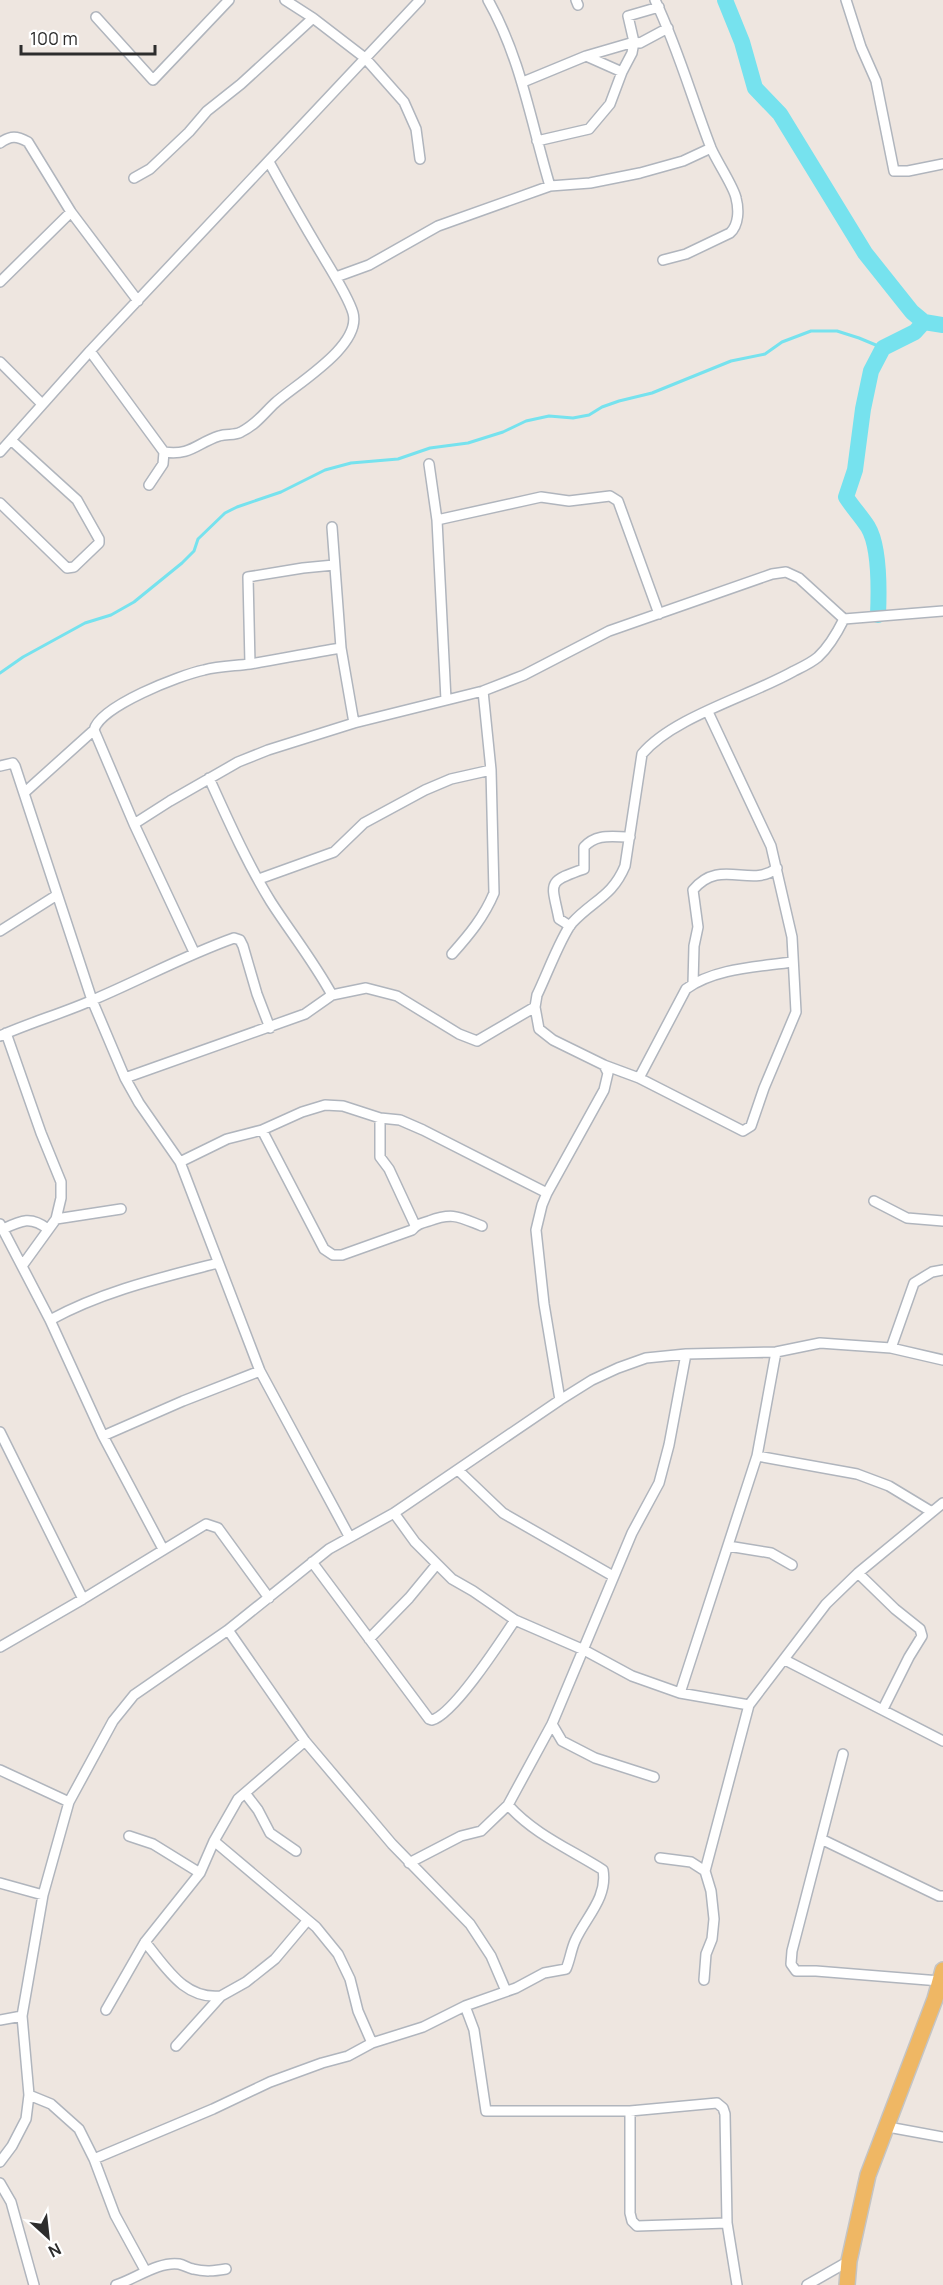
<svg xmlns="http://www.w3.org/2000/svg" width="943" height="2285" font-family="Manrope,sans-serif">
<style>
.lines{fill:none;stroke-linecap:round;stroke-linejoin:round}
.stream{stroke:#76e2ee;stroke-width:3}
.river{stroke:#76e2ee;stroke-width:16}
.street-casing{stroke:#b0b5bd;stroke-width:12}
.primary-casing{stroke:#c4c4c4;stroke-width:18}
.street{stroke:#fff;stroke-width:9}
.primary{stroke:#efb764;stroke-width:15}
</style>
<rect width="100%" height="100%" fill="#eee6e0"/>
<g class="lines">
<!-- stream -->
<path class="stream" d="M 0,673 L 23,657 L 85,623 L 111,615 L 134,602 L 182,563 L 194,551 L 198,539 L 225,513 L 237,507 L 281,492 L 325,470 L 351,463 L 398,459 L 430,448 L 468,443 L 503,432 L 526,421 L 549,416 L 573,418 L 589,415 L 602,407 L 619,401 L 652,393 L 731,361 L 765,354 L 782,342 L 811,331 L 837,331 L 859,338 L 883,348"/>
<!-- river -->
<path class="river" d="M 725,0 L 742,42 L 755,88 L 780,114 L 865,253 L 912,312 L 924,322 L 943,325
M 878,615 C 879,592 880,547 868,527 C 861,516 853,508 846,497 L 855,470 L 863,409 L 871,371 L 883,348 L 915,332 L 924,322"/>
<defs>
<path id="street" d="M 285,0 L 313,18 L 365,58 L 404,102 L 416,129 L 420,159
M 488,0 C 521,58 531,123 550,186
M 576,0 L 578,5
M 655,0 C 678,48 692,99 711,148 C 717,162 734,187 736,198 C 739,209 739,225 730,233 L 686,254 L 663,260
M 846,0 L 861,47 L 876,81 L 894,171 L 908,171 L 943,164
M 96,17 L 153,80 L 229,0
M 586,56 L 622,72
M 523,82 L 586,56 L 634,42 L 640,43 L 668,28
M 537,141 L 589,129 L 610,104 L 622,72 L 632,53 L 634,42 L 628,16 L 659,7
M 0,143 C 11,135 17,136 28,142 L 71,212 L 138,301
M 134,178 L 150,169 L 189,132 L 207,111 L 241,84 L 313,18
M 336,277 L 369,265 L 438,226 L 550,186 L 590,183 L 640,173 L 683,161 L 711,148
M 0,282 L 71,212
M 90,351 L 164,452 L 163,464 L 149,485
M 0,362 L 41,403
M 0,452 L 90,351 L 420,0
M 164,452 C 191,456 197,443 219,436 C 227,433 234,436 241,432 C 257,424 264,413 275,403 C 296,384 362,346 353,313 C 349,298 330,268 321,253 C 303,223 286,193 269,162
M 429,464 L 437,520 L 446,700
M 0,503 L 67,568 L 74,567 L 99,543 L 99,539 L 77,500 L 11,440
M 437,520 L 541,497 L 569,501 L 610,496 L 618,501 L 659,614
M 332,527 L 341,648 L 354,723
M 250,664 L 248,577 L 303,568 L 334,565
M 708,712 L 771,846 L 792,937 L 796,1012 L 764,1088 L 751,1126 L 743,1131 L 639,1078 L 604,1065 L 553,1040 L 539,1029 L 535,1007 L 537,995 C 546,977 561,936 572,923 C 593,900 612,897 625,866 L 642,754 C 673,717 750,696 794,671 C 802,667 811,663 818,657 C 829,647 837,633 844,619
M 94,730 L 134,824 L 194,952
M 0,766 L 13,763 L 15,766 L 92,1000 L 125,1078 L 139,1103 L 180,1162 L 260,1371 L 349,1536
M 209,778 C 228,820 247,863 271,902 C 291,933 314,962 332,995
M 24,793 L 94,730 C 100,706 180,675 204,670 C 219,666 235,666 250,664 C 280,659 310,653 341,648
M 134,824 L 170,801 L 238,762 L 268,750 L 354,723 L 483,691 L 524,675 L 609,631 L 772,574 L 786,572 L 799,578 L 844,619 L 943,611
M 259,879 L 334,852 L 364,823 L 425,790 L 451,779 L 491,770
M 570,926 L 559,919 C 552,883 545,882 584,869 L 584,847 C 597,833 612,837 630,837
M 0,931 L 57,895
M 452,954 C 469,935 484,917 494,893 L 491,770 L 483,691
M 693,984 L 694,946 L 698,927 L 693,890 C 720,857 751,889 777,868
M 6,1033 L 41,1133 L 61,1182 L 61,1198 L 56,1219 L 22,1266
M 0,1036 C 31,1022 64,1013 95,999 C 142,979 186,955 234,938 L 240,940 L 243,946 L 257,994 L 270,1028
M 125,1078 L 305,1014 L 332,995 L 366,988 L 397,996 L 459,1034 L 477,1041 L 535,1007
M 639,1078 L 686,989 C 715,968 758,967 792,962
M 380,1118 L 380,1157 L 389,1169 L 415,1225
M 262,1130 L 324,1249 L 333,1255 L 342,1255 L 412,1230 C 417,1224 422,1223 429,1221 C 453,1212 459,1217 482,1226
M 180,1162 L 227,1139 L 262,1130 L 302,1112 L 325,1105 L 343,1106 L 380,1118 L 400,1120 L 423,1130 L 547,1193
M 874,1201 L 907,1218 L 943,1221
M 56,1219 L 121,1209
M 0,1224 L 50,1320 L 103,1436 L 163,1549
M 3,1229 C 22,1220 31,1216 48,1229
M 50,1320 C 103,1291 160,1278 218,1263
M 891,1348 L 914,1283 L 932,1272 L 943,1270
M 560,1400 L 544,1304 L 536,1230 L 542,1205 L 547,1193 L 604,1090 L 608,1073 L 604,1065
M 0,1432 L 83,1599
M 103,1436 L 183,1401 L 260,1371
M 757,1456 L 857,1474 L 889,1486 L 932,1512
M 458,1470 L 503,1513 L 613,1576
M 394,1513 L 415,1542 L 452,1579 L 473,1591 L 515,1620 L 584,1650 L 632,1676 L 680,1693 L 749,1705
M 728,1546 L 771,1553 L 792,1565
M 312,1562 L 429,1719 L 432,1720 C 454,1714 501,1641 515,1620
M 858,1573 L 895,1609 L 920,1629 L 922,1636 L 909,1657 L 883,1709
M 228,1630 L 305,1741 L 392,1844 L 470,1924 L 491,1956 L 506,1991
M 369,1639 L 409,1598 L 437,1564
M 0,1647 L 83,1599 L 206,1524 L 218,1528 L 269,1598
M 785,1660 L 943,1741
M 680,1693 L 757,1456 L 776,1352
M 552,1724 L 562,1741 L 595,1758 L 654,1777
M 843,1754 L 792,1951 L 791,1964 L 796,1971 L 816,1971 L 940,1981
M 0,1770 L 69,1802
M 245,1793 L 258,1810 L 270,1833 L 296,1851
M 129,1836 L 153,1844 L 200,1873
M 821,1839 L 939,1896 L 943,1896
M 214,1841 L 316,1927 L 338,1954 L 350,1979 L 358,2011 L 372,2043
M 660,1858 L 691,1862 L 705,1871
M 409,1863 L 461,1836 L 481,1831 L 508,1805 L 552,1724 L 632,1533 L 659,1483 L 669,1445 L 686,1354
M 0,1883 L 43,1895
M 145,1942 C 166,1967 184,2000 221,1996
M 704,1980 L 706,1954 L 712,1939 L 714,1919 L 711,1891 L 705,1871 L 749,1705 L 826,1604 L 858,1573 L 943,1503
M 465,2006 L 474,2030 L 486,2111 L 630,2111 L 717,2103 L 723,2108 L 725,2114 L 727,2223 L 737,2285
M 106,2010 L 145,1942 L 200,1873 L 214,1841 L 238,1799 L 305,1741
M 0,2020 L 22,2016
M 176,2046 L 221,1996 L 246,1982 L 275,1959 L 307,1921
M 29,2095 L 51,2104 L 79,2129 L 94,2159 L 115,2215 L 145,2270
M 630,2111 L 630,2213 L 632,2221 L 637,2226 L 727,2223
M 888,2127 L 943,2137
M 94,2159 L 213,2109 L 270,2082 L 322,2063 L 348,2056 L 372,2043 L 423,2027 L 465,2006 L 516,1988 L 544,1973 L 566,1969 C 570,1960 571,1950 575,1941 C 585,1918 608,1898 603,1870 C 570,1849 535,1835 508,1805
M 0,2162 L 12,2146 L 26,2119 L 29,2095 L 22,2016 L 43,1895 L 69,1802 L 113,1721 L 134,1695 L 228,1630 L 329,1549 L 394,1513 L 560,1400 L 592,1380 L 618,1368 L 646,1358 L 686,1354 L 776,1352 L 820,1343 L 891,1348 L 943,1360
M 0,2183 L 11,2202 L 34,2285
M 116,2285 C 135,2279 159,2261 179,2264 C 184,2265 188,2268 193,2269 C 205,2272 214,2271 226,2269
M 807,2285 L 849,2261"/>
<path id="primary" d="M 847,2285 L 849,2261 L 868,2175 L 935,1999 L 943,1970"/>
</defs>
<!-- street casing -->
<use href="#street" class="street-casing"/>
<!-- primary casing -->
<use href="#primary" class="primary-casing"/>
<!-- street -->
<use href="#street" class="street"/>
<!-- primary -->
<use href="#primary" class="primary"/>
</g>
<!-- north arrow -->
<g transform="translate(48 2237) rotate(153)" stroke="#ffffff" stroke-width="4.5" paint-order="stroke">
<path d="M0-4.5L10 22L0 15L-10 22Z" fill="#2d2d2d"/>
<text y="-9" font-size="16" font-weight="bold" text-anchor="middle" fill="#2d2d2d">N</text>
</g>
<!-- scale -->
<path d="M21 45v9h134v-9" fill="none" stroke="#2d2d2d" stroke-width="3"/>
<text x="30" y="45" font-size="18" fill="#2d2d2d" stroke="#ffffff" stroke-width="4.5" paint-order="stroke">100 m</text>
</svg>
